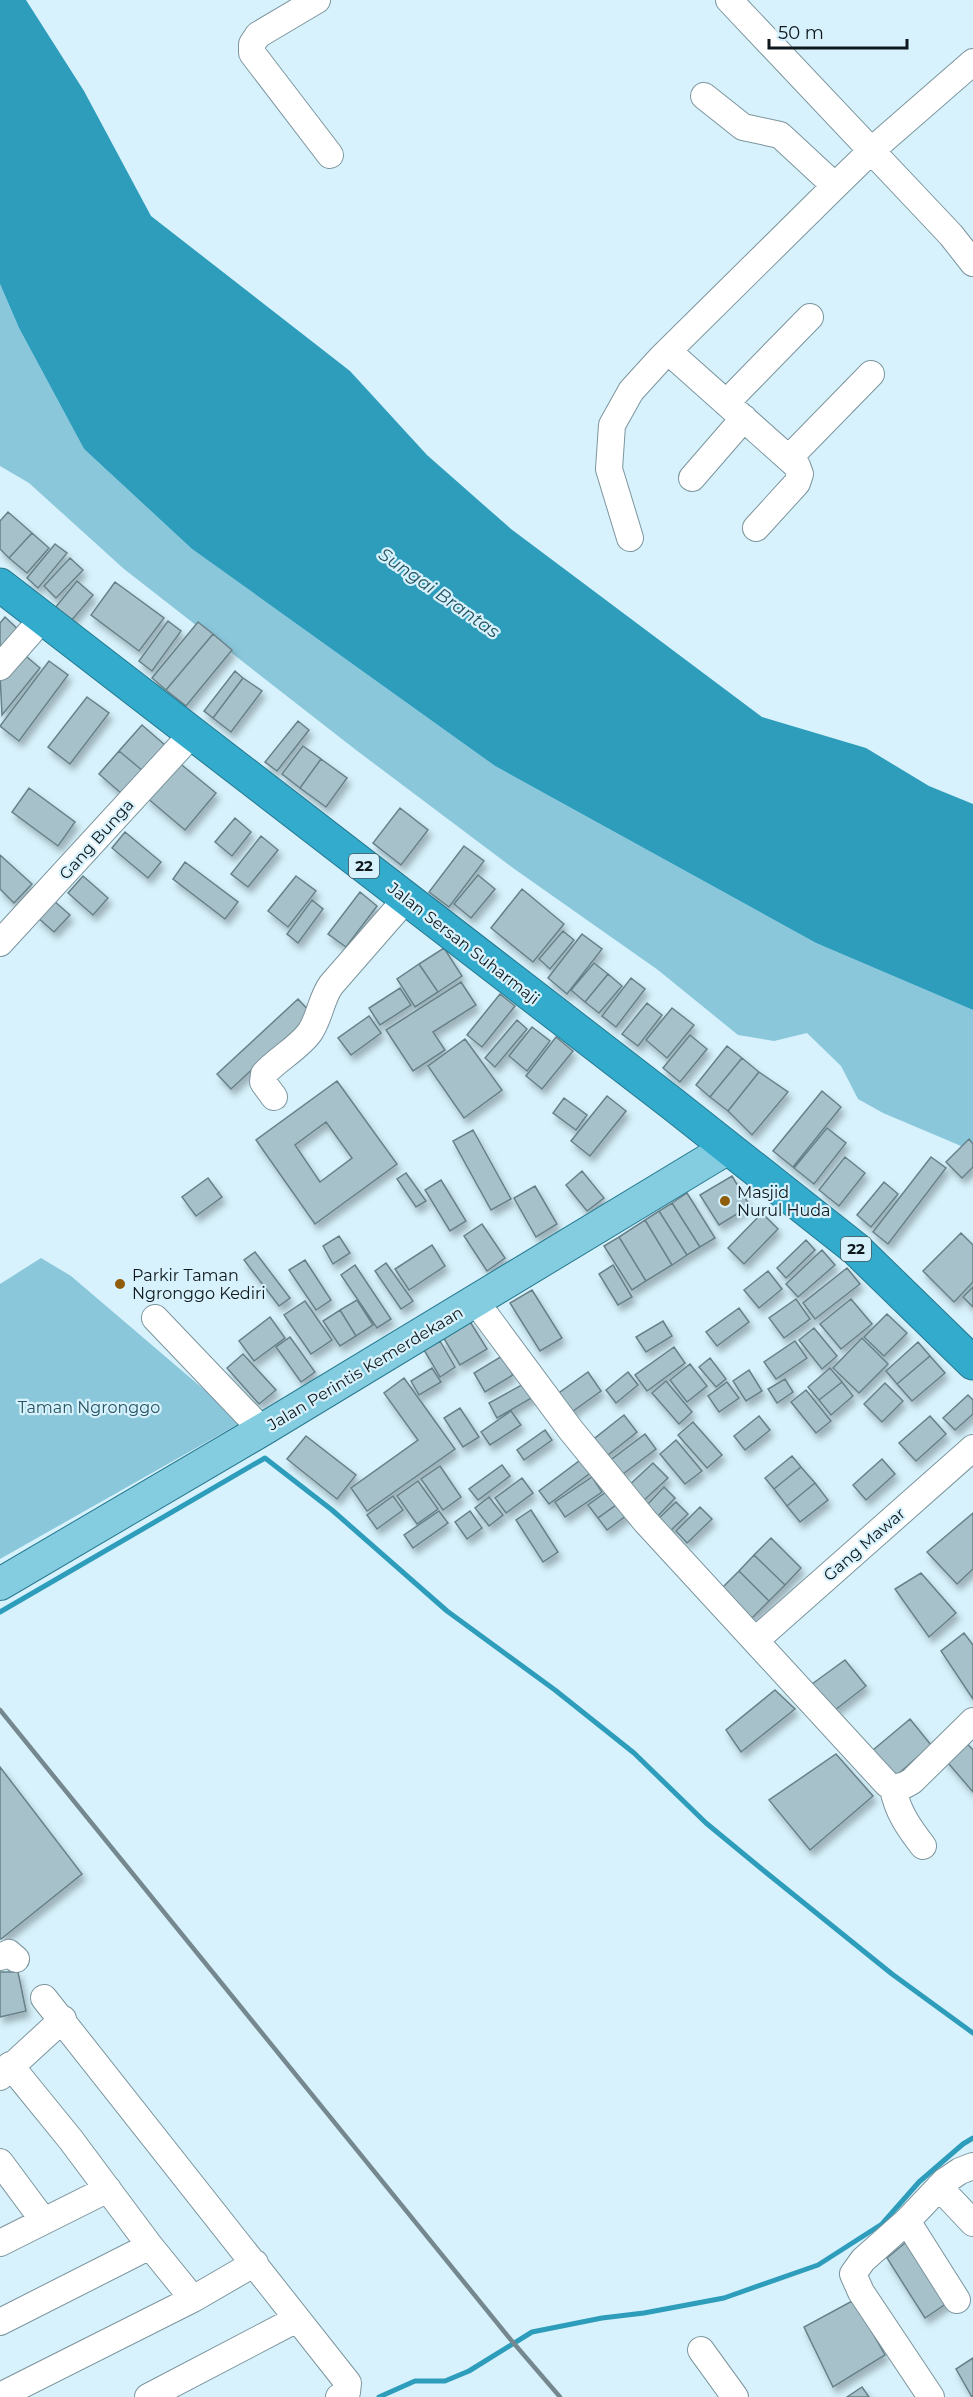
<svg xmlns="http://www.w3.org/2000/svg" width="973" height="2397" font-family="Montserrat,sans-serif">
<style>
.green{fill:#8ac7db}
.water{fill:#2e9dbc}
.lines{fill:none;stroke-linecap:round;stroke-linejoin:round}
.stream{stroke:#2e9dbc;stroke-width:5}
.building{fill:#a7c1ca;stroke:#688189;stroke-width:1.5;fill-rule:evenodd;filter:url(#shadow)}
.minor-casing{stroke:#7c959e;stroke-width:28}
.major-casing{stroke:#26788f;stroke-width:34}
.highway-casing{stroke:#26788f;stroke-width:35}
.minor{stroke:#fff;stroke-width:26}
.major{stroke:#84cde1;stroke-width:32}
.highway{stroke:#32abcd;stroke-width:33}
.rail{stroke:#76888f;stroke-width:4.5}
.poi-dot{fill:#8f5d0c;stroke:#d7f2fc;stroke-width:2}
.labels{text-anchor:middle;stroke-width:4.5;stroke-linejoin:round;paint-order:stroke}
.shield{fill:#d7f2fc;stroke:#4b595f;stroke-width:1.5}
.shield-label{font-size:15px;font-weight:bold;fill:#0f181c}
.street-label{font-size:16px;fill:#0f181c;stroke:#d7f2fc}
.poi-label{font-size:16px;fill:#0f181c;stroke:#d7f2fc;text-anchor:start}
.park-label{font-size:16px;fill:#285563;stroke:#d7f2fc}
.water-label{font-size:18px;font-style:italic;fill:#275462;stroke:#d7f2fc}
</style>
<defs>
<filter id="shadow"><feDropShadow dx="3.5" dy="6" stdDeviation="3" flood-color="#0004"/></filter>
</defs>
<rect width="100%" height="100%" fill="#d7f2fc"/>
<!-- green -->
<path class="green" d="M 0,284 L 19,328 L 84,449 L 192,549 L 495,766 L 816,943 L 973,1010 L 973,1151 L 883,1113 L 858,1099 L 841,1066 L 807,1033 L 774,1041 L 738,1035 L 658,970 L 513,868 L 356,750 L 124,569 L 29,483 L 0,466 Z
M 41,1258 L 71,1276 L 242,1422 L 0,1559 L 0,1284 Z"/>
<!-- water -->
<path class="water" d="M 0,0 L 26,0 L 84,91 L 151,216 L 350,371 L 427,455 L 511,529 L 762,717 L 866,748 L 929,786 L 973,804 L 973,1010 L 816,943 L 495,766 L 192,549 L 84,449 L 19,328 L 0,284 Z"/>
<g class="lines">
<!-- stream -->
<path class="stream" d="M 0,1612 L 265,1458 L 332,1510 L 447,1611 L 555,1690 L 634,1753 L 706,1823 L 763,1870 L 892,1974 L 973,2033
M 379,2397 L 415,2381 L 445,2381 L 469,2371 L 532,2332 L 602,2318 L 644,2313 L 724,2298 L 818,2265 L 882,2224 L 919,2182 L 963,2144 L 973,2138"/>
</g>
<!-- building -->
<path class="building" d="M 8,512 L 32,533 L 9,558 L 0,549 L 0,521 Z
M 32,533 L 49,548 L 27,573 L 9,558 Z
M 55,544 L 67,553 L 38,588 L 27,578 Z
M 70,558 L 83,570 L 56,598 L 44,586 Z
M 77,581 L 93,595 L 71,621 L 55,608 Z
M 115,582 L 164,618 L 139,651 L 91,615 Z
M 5,617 L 23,634 L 0,659 L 0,623 Z
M 168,621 L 181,631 L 152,671 L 139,661 Z
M 198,622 L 213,634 L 166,690 L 152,678 Z
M 213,634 L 232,650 L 186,706 L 166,690 Z
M 20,651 L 40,668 L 2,715 L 0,675 Z
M 49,661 L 68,675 L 19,741 L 0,726 Z
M 235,671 L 243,678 L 213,718 L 204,711 Z
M 243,678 L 262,691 L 231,732 L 213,718 Z
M 87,697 L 109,713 L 70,764 L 48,747 Z
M 298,721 L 309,730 L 277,771 L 265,762 Z
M 142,725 L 165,745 L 143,771 L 119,751 Z
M 303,746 L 321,759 L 300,788 L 282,774 Z
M 119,751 L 143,771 L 122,794 L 99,774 Z
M 321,759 L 347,778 L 326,807 L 300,788 Z
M 177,761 L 216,793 L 185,830 L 146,797 Z
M 29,788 L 75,822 L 58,846 L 12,812 Z
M 400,808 L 428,830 L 401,865 L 373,843 Z
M 235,818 L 251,832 L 232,856 L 215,842 Z
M 125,832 L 161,862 L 148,878 L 112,848 Z
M 261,836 L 278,850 L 248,887 L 231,874 Z
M 464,846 L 484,861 L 449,907 L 429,892 Z
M 0,855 L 32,884 L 14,903 L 0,889 Z
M 185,862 L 238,902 L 225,919 L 173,879 Z
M 478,875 L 495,889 L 471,918 L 454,904 Z
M 83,876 L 108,898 L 93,915 L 68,893 Z
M 296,876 L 316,891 L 288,927 L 268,911 Z
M 522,889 L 564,924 L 533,962 L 491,928 Z
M 360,892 L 377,906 L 346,947 L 328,934 Z
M 53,900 L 70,915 L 54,932 L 37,917 Z
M 312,900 L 323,909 L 298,943 L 287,934 Z
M 563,931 L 574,940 L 550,969 L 539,959 Z
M 582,934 L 602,949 L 567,994 L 548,978 Z
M 444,948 L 462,976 L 438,992 L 419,964 Z
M 594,963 L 608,974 L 585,1002 L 571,990 Z
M 419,964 L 438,992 L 415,1007 L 397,979 Z
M 608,974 L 622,986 L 599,1013 L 585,1002 Z
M 631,978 L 645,989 L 616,1027 L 602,1016 Z
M 461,982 L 476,1005 L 433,1032 L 445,1050 L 413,1071 L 386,1030 Z
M 400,988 L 411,1005 L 380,1025 L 369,1008 Z
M 500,994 L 515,1006 L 482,1047 L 467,1035 Z
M 298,999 L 312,1014 L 231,1089 L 217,1074 Z
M 647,1003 L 662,1015 L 638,1046 L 622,1034 Z
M 672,1008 L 694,1025 L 667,1058 L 646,1040 Z
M 369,1016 L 381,1033 L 351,1055 L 338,1038 Z
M 517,1020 L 527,1029 L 495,1067 L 485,1058 Z
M 532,1027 L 550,1041 L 527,1071 L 509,1056 Z
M 690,1035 L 707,1049 L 680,1082 L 663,1068 Z
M 556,1037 L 573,1051 L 542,1089 L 526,1076 Z
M 465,1039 L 502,1090 L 464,1118 L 428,1066 Z
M 727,1046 L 742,1058 L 710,1097 L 696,1085 Z
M 742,1058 L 759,1072 L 728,1111 L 710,1097 Z
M 759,1072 L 788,1092 L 752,1135 L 728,1111 Z
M 337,1081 L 397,1164 L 315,1224 L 256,1140 ZM 326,1122 L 352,1158 L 320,1182 L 295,1145 Z
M 822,1091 L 841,1107 L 793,1167 L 773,1151 Z
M 607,1096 L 626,1111 L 590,1156 L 571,1141 Z
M 564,1098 L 587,1115 L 576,1130 L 553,1113 Z
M 827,1128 L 846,1143 L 814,1184 L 794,1168 Z
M 473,1130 L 511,1199 L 491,1210 L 453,1141 Z
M 969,1139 L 973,1144 L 973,1167 L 962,1178 L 946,1162 Z
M 845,1157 L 865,1173 L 839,1206 L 819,1190 Z
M 931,1157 L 946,1168 L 888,1244 L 873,1232 Z
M 582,1171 L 604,1198 L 587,1211 L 566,1185 Z
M 406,1173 L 426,1201 L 416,1207 L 397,1179 Z
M 732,1176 L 750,1206 L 719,1225 L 700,1195 Z
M 208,1178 L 222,1197 L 196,1216 L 182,1197 Z
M 441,1180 L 466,1221 L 450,1231 L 425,1190 Z
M 884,1182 L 898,1194 L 871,1227 L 857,1215 Z
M 535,1186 L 557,1224 L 536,1237 L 514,1198 Z
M 687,1193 L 715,1238 L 700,1247 L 672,1203 Z
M 672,1203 L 700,1247 L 687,1255 L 659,1211 Z
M 659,1211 L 687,1255 L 672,1265 L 645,1220 Z
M 762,1213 L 778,1229 L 744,1264 L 728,1248 Z
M 645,1220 L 672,1265 L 646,1281 L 619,1237 Z
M 482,1224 L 505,1258 L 487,1271 L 464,1236 Z
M 961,1233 L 973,1245 L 973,1282 L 954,1302 L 923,1271 Z
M 339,1236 L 350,1253 L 333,1264 L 323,1246 Z
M 619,1237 L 646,1281 L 632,1290 L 604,1246 Z
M 806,1240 L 815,1250 L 786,1278 L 777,1268 Z
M 432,1245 L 445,1266 L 409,1290 L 395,1269 Z
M 822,1250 L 835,1265 L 798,1297 L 786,1284 Z
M 255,1252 L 290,1298 L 279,1306 L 244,1260 Z
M 305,1260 L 331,1300 L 316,1310 L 289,1270 Z
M 386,1263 L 413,1301 L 401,1309 L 375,1271 Z
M 355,1265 L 391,1319 L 377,1328 L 341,1275 Z
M 613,1265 L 632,1297 L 618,1305 L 599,1274 Z
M 847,1268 L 860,1284 L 815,1319 L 803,1303 Z
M 768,1271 L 782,1289 L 759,1308 L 744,1290 Z
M 973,1287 L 973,1307 L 963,1297 Z
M 532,1290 L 562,1338 L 540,1351 L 510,1303 Z
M 796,1299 L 810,1319 L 784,1338 L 769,1318 Z
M 851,1299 L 872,1324 L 841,1349 L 820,1324 Z
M 357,1300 L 373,1325 L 356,1336 L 340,1310 Z
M 305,1301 L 332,1340 L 311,1354 L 284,1315 Z
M 739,1308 L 749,1322 L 717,1346 L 706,1332 Z
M 340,1310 L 356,1336 L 340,1346 L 323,1321 Z
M 887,1314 L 907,1333 L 884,1356 L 864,1337 Z
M 270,1317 L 285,1338 L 254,1361 L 239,1341 Z
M 469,1320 L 487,1349 L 460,1365 L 443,1337 Z
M 663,1321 L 672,1336 L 646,1352 L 636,1337 Z
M 814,1328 L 837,1356 L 822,1369 L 799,1340 Z
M 290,1337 L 315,1372 L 301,1382 L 276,1347 Z
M 862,1338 L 888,1364 L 859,1393 L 833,1368 Z
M 440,1341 L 455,1367 L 440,1377 L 424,1350 Z
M 795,1341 L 807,1358 L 776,1379 L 764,1362 Z
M 918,1342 L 930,1356 L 897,1384 L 886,1371 Z
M 674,1347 L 685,1363 L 647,1391 L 635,1375 Z
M 243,1354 L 276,1390 L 259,1404 L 227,1368 Z
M 502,1356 L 513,1375 L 485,1392 L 474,1373 Z
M 930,1356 L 945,1373 L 912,1401 L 897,1384 Z
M 710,1358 L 726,1379 L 716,1387 L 699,1367 Z
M 690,1364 L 707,1386 L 687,1402 L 670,1380 Z
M 432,1368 L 441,1382 L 419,1395 L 411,1381 Z
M 830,1368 L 842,1382 L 819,1400 L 808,1387 Z
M 749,1370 L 762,1391 L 746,1401 L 733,1381 Z
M 588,1372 L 601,1391 L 569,1414 L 556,1395 Z
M 628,1372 L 638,1385 L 616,1403 L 606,1390 Z
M 404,1378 L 455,1449 L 367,1511 L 351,1488 L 418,1440 L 384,1393 Z
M 785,1379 L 793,1392 L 777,1403 L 768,1389 Z
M 666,1381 L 692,1412 L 679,1424 L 652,1393 Z
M 527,1382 L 535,1396 L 497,1418 L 489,1403 Z
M 727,1382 L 739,1398 L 719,1412 L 708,1396 Z
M 842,1382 L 853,1396 L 831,1415 L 819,1400 Z
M 885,1383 L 903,1401 L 882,1422 L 864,1404 Z
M 806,1390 L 831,1421 L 816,1433 L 791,1402 Z
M 968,1395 L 973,1400 L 973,1414 L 955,1430 L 943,1418 Z
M 460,1408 L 479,1437 L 463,1447 L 444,1418 Z
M 511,1411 L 521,1425 L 490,1445 L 481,1432 Z
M 624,1415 L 637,1432 L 603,1459 L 590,1442 Z
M 759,1416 L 770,1430 L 745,1450 L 734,1436 Z
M 930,1416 L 946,1434 L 916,1461 L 899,1443 Z
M 693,1422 L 722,1455 L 707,1468 L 678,1435 Z
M 545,1430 L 552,1440 L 524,1460 L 517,1450 Z
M 645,1434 L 656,1449 L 619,1477 L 608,1462 Z
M 306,1436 L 356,1475 L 337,1499 L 287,1459 Z
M 676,1440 L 702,1471 L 685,1484 L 660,1454 Z
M 792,1456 L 801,1467 L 774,1489 L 765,1478 Z
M 583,1458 L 593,1471 L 549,1504 L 539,1491 Z
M 882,1459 L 895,1474 L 866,1500 L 853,1485 Z
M 653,1463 L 668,1478 L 641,1503 L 626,1488 Z
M 502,1465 L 510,1476 L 478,1500 L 469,1489 Z
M 440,1466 L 461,1497 L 443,1510 L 421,1479 Z
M 801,1467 L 815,1483 L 787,1506 L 774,1489 Z
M 592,1477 L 602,1492 L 565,1517 L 555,1502 Z
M 522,1478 L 533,1493 L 506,1513 L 495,1498 Z
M 418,1481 L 438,1509 L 417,1524 L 397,1496 Z
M 815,1483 L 828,1500 L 800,1522 L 787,1506 Z
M 613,1487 L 623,1500 L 598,1518 L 588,1505 Z
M 664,1487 L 675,1498 L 657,1517 L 646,1506 Z
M 393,1496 L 403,1510 L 377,1529 L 367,1515 Z
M 489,1497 L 503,1515 L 489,1526 L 475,1508 Z
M 623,1500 L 631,1512 L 607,1530 L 598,1518 Z
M 676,1502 L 688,1514 L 668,1533 L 656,1521 Z
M 700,1507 L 712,1519 L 687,1543 L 676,1531 Z
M 531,1510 L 558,1552 L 543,1562 L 516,1520 Z
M 439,1511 L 448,1523 L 413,1548 L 404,1535 Z
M 470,1511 L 482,1528 L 467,1539 L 455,1522 Z
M 973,1513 L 973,1569 L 957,1584 L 927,1552 Z
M 771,1538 L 801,1568 L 785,1585 L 754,1555 Z
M 754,1555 L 785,1585 L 769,1601 L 739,1571 Z
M 739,1571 L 769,1601 L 752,1618 L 722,1588 Z
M 921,1573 L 956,1613 L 929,1637 L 895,1589 Z
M 964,1633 L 973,1645 L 973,1699 L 941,1651 Z
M 845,1660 L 866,1686 L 835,1710 L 812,1684 Z
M 775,1690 L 795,1709 L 741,1752 L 726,1730 Z
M 910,1719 L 931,1745 L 896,1776 L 873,1750 Z
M 963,1739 L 973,1750 L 973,1792 L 943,1757 Z
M 836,1754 L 873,1796 L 810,1850 L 769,1800 Z
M 0,1767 L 82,1874 L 1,1939 L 0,1938 Z
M 0,1972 L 18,1972 L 26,2011 L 0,2017 Z
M 911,2238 L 953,2299 L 925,2318 L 887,2258 Z
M 854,2300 L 885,2355 L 833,2387 L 804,2327 Z
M 973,2358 L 973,2397 L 972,2397 L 956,2369 Z
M 862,2387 L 869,2397 L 847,2397 Z"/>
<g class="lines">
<defs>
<path id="minor" d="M 317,0 L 258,35 L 252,44 L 252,53 L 330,155
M 729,0 L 951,235 L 973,263
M 704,96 L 743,127 L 780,135 L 835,186
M 668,351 L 797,466 L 800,474 L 797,483 L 756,528
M 726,403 L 810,317
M 789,458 L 871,374
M 692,478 L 744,418
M 630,538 L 609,469 L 612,425 L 631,391 L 661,358 L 835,186 L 872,150 L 973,62
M 0,667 L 43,618
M 0,943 L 192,734
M 274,1097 L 263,1082 L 264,1074 C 277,1059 299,1048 310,1032 C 320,1017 321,999 331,985 L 406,899
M 476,1302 L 570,1429 L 645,1521 L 887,1784 L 893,1788 L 905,1785 L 912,1781 L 973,1721
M 155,1318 L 262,1430
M 756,1640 L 973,1448
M 893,1788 C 897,1811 909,1828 923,1846
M 0,1957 L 9,1953 L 16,1959
M 44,1998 L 348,2383 L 347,2392 L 339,2397
M 10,2065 L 71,2140 L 150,2246
M 0,2077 L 63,2019
M 0,2162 L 43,2220
M 939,2187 L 973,2223
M 907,2221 L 957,2300
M 0,2243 L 108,2189
M 0,2322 L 150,2246 L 193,2299
M 701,2350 L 735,2397
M 0,2396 L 193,2299 L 255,2263
M 148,2397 L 297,2319
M 931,2397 L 861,2292 L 853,2274 L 863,2260 L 907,2221 L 945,2181 L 960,2171 L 973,2166"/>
<path id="major" d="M 0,1584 L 262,1430 L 728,1148"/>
<path id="highway" d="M 0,585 L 674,1105 L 856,1249 L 973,1363"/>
</defs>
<!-- minor casing -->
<use href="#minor" class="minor-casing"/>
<!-- major casing -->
<use href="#major" class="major-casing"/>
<!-- highway casing -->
<use href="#highway" class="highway-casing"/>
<!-- minor -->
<use href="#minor" class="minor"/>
<!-- major -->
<use href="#major" class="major"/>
<!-- highway -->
<use href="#highway" class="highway"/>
<!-- rail -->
<path class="rail" d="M 0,1710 L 511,2340 L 560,2397"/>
</g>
<!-- markers -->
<g class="poi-dot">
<circle cx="725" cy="1201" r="6"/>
<circle cx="120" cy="1284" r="6"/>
</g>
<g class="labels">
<!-- shield labels -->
<g class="shield">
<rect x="349" y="854" width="30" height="24" rx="4.5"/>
<rect x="841" y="1237" width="30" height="24" rx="4.5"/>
</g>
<g class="shield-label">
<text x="364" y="871">22</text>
<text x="856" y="1254">22</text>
</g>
<!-- street labels -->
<g class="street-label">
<text transform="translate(96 839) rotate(-48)" y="6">Gang Bunga</text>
<text transform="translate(464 943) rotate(38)" y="6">Jalan Sersan Suharmaji</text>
<text transform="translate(365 1368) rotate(-31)" y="6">Jalan Perintis Kemerdekaan</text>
<text transform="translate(864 1544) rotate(-41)" y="6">Gang Mawar</text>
</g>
<!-- poi labels -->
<g class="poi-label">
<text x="737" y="1198">Masjid<tspan x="737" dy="18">Nurul Huda</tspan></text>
<text x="132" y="1281">Parkir Taman<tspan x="132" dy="18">Ngronggo Kediri</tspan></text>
</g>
<!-- park labels -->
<g class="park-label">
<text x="89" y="1413">Taman Ngronggo</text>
</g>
<!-- water labels -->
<g class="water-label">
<text transform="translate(439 593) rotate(35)" y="6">Sungai Brantas</text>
</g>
</g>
<!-- scale -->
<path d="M769 39v9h138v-9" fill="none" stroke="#0f181c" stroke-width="3"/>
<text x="778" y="39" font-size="18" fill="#0f181c" stroke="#d7f2fc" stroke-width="4.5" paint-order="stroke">50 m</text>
</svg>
